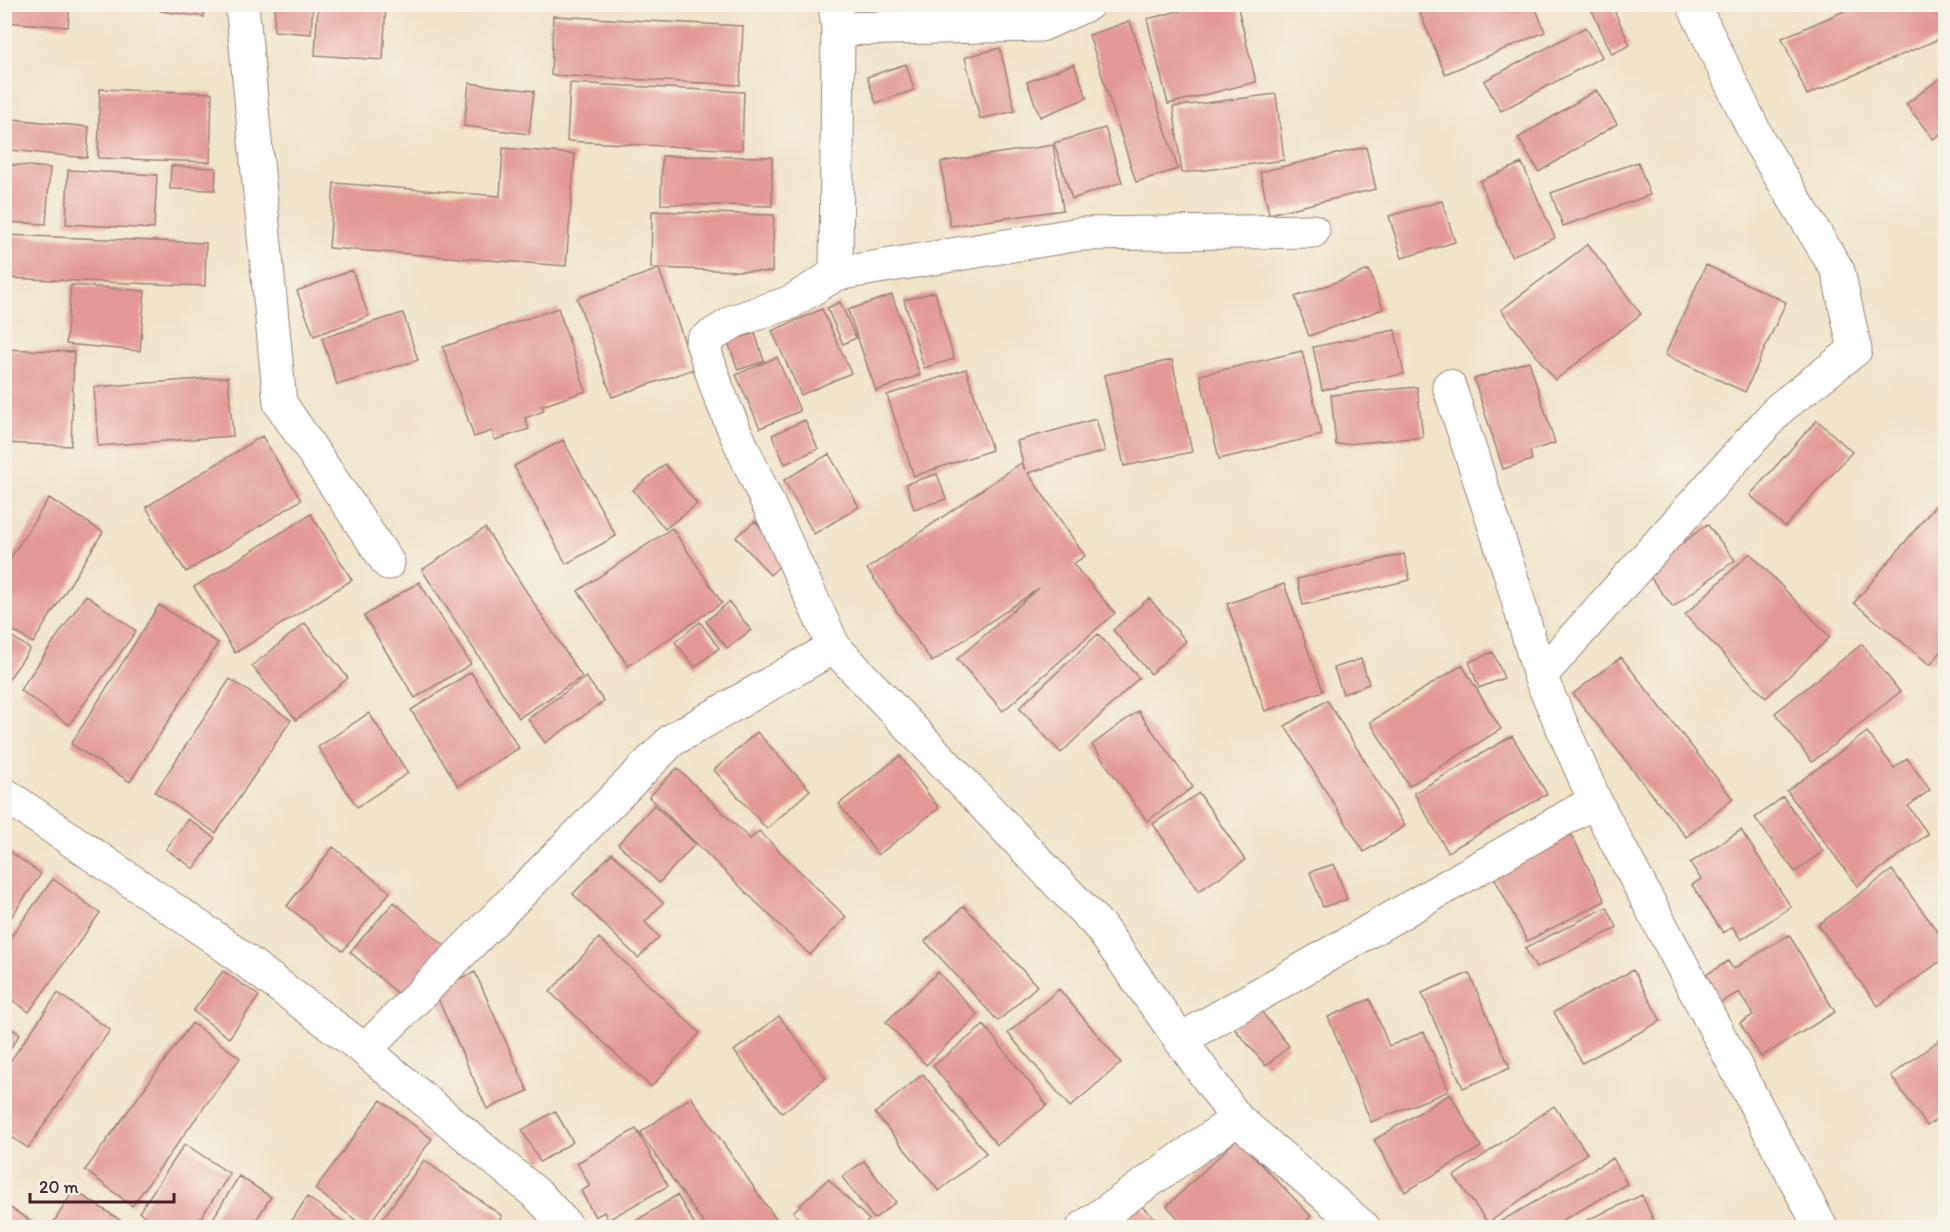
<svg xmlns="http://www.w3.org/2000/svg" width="1950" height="1232" font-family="Itim,sans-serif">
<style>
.building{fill:#e39895}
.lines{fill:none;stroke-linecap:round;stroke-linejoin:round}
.minor-casing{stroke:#9d827a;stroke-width:35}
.minor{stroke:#fff;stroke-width:33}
</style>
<rect width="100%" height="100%" fill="#f7f3e8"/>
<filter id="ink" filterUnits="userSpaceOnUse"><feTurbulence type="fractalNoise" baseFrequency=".0167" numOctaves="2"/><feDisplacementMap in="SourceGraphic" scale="12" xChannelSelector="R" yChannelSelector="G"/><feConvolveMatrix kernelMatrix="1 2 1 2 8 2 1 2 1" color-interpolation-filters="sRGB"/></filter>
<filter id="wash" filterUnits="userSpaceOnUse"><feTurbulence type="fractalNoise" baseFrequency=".008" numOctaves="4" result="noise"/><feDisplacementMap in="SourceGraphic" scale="24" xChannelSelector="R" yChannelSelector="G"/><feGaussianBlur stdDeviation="1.35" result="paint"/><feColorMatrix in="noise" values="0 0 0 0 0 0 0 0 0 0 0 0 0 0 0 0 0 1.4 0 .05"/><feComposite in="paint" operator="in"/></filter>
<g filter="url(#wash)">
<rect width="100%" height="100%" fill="#f0e4c9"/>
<g id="blocks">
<!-- building -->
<path class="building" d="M 4,4 L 70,4 L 68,27 L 4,22 Z
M 162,4 L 205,4 L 204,17 L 161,11 Z
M 275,4 L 313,4 L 311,34 L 274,31 Z
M 318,4 L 386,4 L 383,60 L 315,55 Z
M 1206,4 L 1237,4 L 1256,82 L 1168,104 L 1147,19 Z
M 1439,4 L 1534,4 L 1545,32 L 1445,74 L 1420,13 Z
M 1589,4 L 1611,4 L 1630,45 L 1612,54 Z
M 1860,4 L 1946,4 L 1946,36 L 1807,95 L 1782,38 Z
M 553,16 L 743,26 L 740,85 L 551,75 Z
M 1130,21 L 1178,169 L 1136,182 L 1089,35 Z
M 1586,27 L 1602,57 L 1501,111 L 1484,81 Z
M 1000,48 L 1015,111 L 980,119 L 965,57 Z
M 906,64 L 914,90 L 876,103 L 867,77 Z
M 1074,64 L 1087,98 L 1040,117 L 1027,82 Z
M 1946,74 L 1946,130 L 1933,139 L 1906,104 Z
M 469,83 L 534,91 L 529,134 L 464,126 Z
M 570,83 L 744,92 L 742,150 L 567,141 Z
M 100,89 L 212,93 L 210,162 L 98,158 Z
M 1596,90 L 1617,124 L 1539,172 L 1518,138 Z
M 1276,94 L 1284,160 L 1182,173 L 1173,107 Z
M 13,119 L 89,127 L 87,158 L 10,150 Z
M 1105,128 L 1122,182 L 1072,199 L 1054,143 Z
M 1053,145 L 1063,210 L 950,226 L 941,162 Z
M 1366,147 L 1376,189 L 1269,214 L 1260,172 Z
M 503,148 L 575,154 L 566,266 L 329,248 L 334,183 L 500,196 Z
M 662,156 L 772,157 L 772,206 L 661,204 Z
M 1638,162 L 1650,195 L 1563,226 L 1551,193 Z
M 1522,163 L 1555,238 L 1511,256 L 1480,181 Z
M 4,164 L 50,168 L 46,224 L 4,222 Z
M 171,166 L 216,168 L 215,190 L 170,189 Z
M 68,170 L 157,175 L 154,229 L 66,224 Z
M 1442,201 L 1455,242 L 1402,258 L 1389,216 Z
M 652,211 L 774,215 L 772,272 L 651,268 Z
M 4,235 L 206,243 L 205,286 L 4,278 Z
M 1588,244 L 1641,314 L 1555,380 L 1501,310 Z
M 1706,265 L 1786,302 L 1745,392 L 1665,355 Z
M 659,269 L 694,369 L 612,397 L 577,298 Z
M 352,270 L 369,316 L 314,336 L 297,291 Z
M 1369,270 L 1383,309 L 1309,336 L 1295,297 Z
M 71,285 L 145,291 L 140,351 L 66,344 Z
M 935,292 L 954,359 L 924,368 L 904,300 Z
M 892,295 L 920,375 L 876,391 L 848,310 Z
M 840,302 L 856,338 L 843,344 L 827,308 Z
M 558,308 L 586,391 L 542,406 L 544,411 L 525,418 L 529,429 L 495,440 L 492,431 L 474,437 L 443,347 Z
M 822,309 L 851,373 L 801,395 L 772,331 Z
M 403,313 L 418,360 L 337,385 L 322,338 Z
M 1395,330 L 1404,374 L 1322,390 L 1313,347 Z
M 755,333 L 764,361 L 738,370 L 728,342 Z
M 4,349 L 74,352 L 71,446 L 4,443 Z
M 1302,351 L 1322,435 L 1219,459 L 1200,375 Z
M 777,357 L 800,411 L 760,428 L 736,375 Z
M 1172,360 L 1192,452 L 1124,466 L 1104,375 Z
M 1529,361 L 1555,443 L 1530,451 L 1532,460 L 1503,469 L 1474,379 Z
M 966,369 L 992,450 L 914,476 L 887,395 Z
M 228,377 L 233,436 L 98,446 L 94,387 Z
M 1417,387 L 1423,437 L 1336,445 L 1331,395 Z
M 1096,419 L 1105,451 L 1028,473 L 1085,556 L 1073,564 L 1115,613 L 1003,711 L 957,659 L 1039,588 L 932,662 L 867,569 L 1021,463 L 1025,470 L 1017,441 Z
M 805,420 L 818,449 L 785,464 L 772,435 Z
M 1817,420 L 1852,452 L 1785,527 L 1750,495 Z
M 262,436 L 301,500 L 186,572 L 146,507 Z
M 563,440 L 616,536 L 566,564 L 514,466 Z
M 829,454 L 859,507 L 814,534 L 784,480 Z
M 665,464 L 697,504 L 665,529 L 633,490 Z
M 937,474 L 946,499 L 914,509 L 906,484 Z
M 1946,493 L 1946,646 L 1930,665 L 1854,603 Z
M 49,498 L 103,532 L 33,643 L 4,625 L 4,568 Z
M 311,514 L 352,580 L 235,653 L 194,587 Z
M 755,521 L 787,559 L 770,575 L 736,537 Z
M 1707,524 L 1735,560 L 1673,607 L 1646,572 Z
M 485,528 L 582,677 L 519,718 L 422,570 Z
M 672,528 L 722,603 L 628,666 L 578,591 Z
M 1750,553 L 1830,637 L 1766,698 L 1685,615 Z
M 1404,554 L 1410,580 L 1303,605 L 1297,579 Z
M 419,582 L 471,664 L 415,698 L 364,616 Z
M 1284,584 L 1323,691 L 1265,711 L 1227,604 Z
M 86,595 L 136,631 L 69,725 L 20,690 Z
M 1149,598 L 1186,641 L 1151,674 L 1113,630 Z
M 729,602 L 751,630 L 727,648 L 706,621 Z
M 159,605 L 218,643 L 130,782 L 71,744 Z
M 700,622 L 719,648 L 695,667 L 675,642 Z
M 305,623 L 348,678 L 296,720 L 252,666 Z
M 4,631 L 30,649 L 4,686 Z
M 1098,634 L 1139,678 L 1061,753 L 1019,708 Z
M 1862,644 L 1900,692 L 1812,762 L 1775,713 Z
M 1493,652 L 1504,678 L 1479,688 L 1469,662 Z
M 1621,657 L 1733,799 L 1686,837 L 1573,694 Z
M 1361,659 L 1369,684 L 1343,694 L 1334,668 Z
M 1462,665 L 1501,729 L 1409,786 L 1370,722 Z
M 471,672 L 519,748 L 458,786 L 411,710 Z
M 586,677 L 604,701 L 545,743 L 528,719 Z
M 230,679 L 291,720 L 216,833 L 155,792 Z
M 1327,700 L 1405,826 L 1364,852 L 1285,726 Z
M 1138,711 L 1193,787 L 1147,821 L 1092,745 Z
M 369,713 L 408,773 L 357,807 L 318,747 Z
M 757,732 L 810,790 L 767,829 L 714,770 Z
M 1867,732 L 1894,768 L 1907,758 L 1930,790 L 1908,806 L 1928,834 L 1857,886 L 1787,791 Z
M 1512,736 L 1547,794 L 1448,852 L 1414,793 Z
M 900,756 L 939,808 L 878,855 L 839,804 Z
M 677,768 L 750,839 L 759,831 L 846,917 L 810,955 L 649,797 Z
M 1199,793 L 1245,860 L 1199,891 L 1153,824 Z
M 1783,797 L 1823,851 L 1795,872 L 1755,818 Z
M 654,805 L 695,844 L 659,883 L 618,844 Z
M 188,819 L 215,838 L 194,869 L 166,849 Z
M 1567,826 L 1605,901 L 1527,941 L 1489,867 Z
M 1741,830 L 1791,907 L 1741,940 L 1733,927 L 1723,933 L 1692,885 L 1701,879 L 1690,863 Z
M 333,847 L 390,892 L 343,951 L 287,906 Z
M 5,848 L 41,874 L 5,926 Z
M 612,853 L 663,903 L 645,922 L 659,937 L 638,958 L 573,894 Z
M 1334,864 L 1347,899 L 1323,907 L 1310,872 Z
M 1892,870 L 1946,943 L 1946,957 L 1878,1006 L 1818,925 Z
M 53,879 L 100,913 L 29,1012 L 4,994 L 4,946 Z
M 394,902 L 447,948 L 404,999 L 350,952 Z
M 964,906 L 1037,986 L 998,1021 L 925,941 Z
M 1607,907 L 1617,928 L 1536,968 L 1525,948 Z
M 1789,935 L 1835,1012 L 1761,1057 L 1740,1023 L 1753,1015 L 1739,992 L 1720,1003 L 1704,976 L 1728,961 L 1733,969 Z
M 599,938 L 700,1033 L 651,1087 L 550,992 Z
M 1633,970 L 1661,1021 L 1582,1063 L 1554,1012 Z
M 223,971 L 259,996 L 229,1038 L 193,1011 Z
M 475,972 L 528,1091 L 487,1109 L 434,990 Z
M 938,972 L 978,1015 L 926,1065 L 886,1022 Z
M 1469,973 L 1510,1068 L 1463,1088 L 1422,993 Z
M 1059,989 L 1121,1063 L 1070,1107 L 1008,1033 Z
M 58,993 L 110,1030 L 28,1148 L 4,1132 L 4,1070 Z
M 1370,999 L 1389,1046 L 1424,1032 L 1449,1091 L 1371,1122 L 1328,1017 Z
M 1257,1006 L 1289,1046 L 1266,1066 L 1233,1027 Z
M 779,1016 L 826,1078 L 782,1113 L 734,1051 Z
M 192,1023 L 240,1058 L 132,1206 L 85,1170 Z
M 4,1024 L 20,1034 L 4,1058 Z
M 984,1025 L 1047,1105 L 997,1145 L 933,1066 Z
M 1946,1035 L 1946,1112 L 1927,1126 L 1891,1076 Z
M 923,1074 L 986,1153 L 939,1191 L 875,1113 Z
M 1450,1094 L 1481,1147 L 1405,1192 L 1374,1140 Z
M 691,1097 L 782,1228 L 707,1228 L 640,1133 Z
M 381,1100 L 432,1139 L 366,1228 L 315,1189 Z
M 1554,1106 L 1587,1153 L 1488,1223 L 1454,1176 Z
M 555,1111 L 573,1142 L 540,1162 L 522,1130 Z
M 636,1129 L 668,1186 L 608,1220 L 604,1212 L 595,1217 L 581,1191 L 590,1186 L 577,1163 Z
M 1237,1139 L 1311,1216 L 1299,1228 L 1187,1228 L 1167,1206 Z
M 185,1144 L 230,1174 L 194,1228 L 163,1228 L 139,1212 Z
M 1613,1158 L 1627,1184 L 1549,1228 L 1500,1228 L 1497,1223 Z
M 424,1160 L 502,1216 L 495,1228 L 376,1228 Z
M 864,1161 L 896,1202 L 874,1219 L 842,1177 Z
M 239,1176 L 271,1197 L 251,1228 L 207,1228 Z
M 828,1179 L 869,1220 L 862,1228 L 808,1228 L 793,1212 Z
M 74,1190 L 123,1222 L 119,1228 L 50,1228 Z
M 677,1195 L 697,1228 L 630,1228 L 629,1225 Z
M 1642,1195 L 1657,1228 L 1570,1228 Z
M 307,1197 L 352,1228 L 287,1228 Z
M 1133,1199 L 1166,1228 L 1108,1228 Z
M 4,1204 L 42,1228 L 4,1228 Z"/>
</g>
</g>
<g filter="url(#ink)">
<use href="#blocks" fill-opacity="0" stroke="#9d827a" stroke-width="1.5"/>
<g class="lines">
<defs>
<path id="minor" d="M 242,4 L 280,403 L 388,563
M 835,4 L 838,29 L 836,274
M 838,29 L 1041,25 L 1088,4
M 1313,231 L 1080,234 L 836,274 L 791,302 L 735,321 L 702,342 L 718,391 L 736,434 L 834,647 L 1100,927 L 1237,1119 L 1364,1228
M 1449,386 L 1511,576 L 1540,676 L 1595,801 L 1821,1228
M 1540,676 L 1780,408 L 1855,350 L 1838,271 L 1759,141 L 1693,4
M 4,794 L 215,938 L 365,1050 L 540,1197 L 568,1228
M 1180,1040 L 1595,801
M 365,1050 L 672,740 L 834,647
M 1083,1228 L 1237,1119"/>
</defs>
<!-- minor casing -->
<use href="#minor" class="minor-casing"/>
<!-- minor -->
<use href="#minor" class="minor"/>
</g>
</g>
<!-- margin -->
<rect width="1950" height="1232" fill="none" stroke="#f7f3e8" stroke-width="24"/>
<!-- scale -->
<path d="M30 1193v9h144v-9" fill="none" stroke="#4a1f2b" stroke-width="3"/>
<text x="39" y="1193" font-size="18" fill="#4a1f2b" stroke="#f7f3e8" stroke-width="4.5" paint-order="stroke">20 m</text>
</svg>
